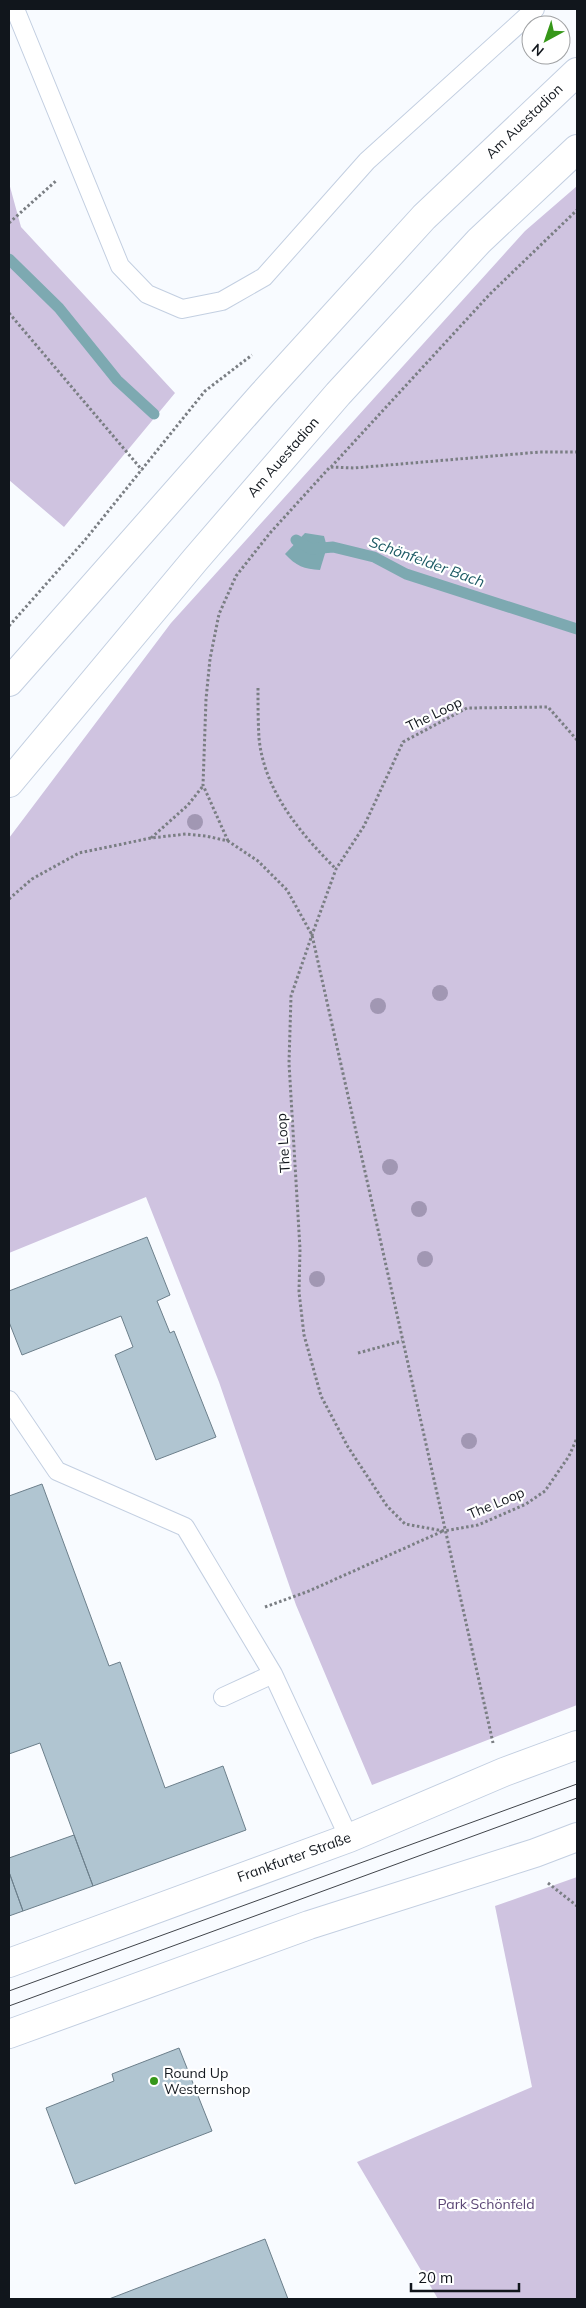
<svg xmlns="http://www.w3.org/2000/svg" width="586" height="2308" font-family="Mulish,sans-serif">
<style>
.green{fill:#cfc3e0}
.water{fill:#7da9b1}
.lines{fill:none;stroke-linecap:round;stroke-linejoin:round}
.stream{stroke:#7da9b1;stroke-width:11}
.building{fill:#b0c5d1;stroke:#6c7f8b}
.lane-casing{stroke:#c3cfe1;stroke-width:20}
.secondary-casing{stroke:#c3cfe1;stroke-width:30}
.primary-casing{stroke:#c3cfe1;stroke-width:30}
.path{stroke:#7a7e83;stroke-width:3;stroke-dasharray:2.5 2.5;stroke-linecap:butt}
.lane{stroke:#fff;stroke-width:18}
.secondary{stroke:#fff;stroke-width:28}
.primary{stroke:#fff;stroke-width:28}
.tram{stroke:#41454b;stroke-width:1}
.tree{fill:#a197b3}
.poi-dot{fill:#369719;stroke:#fff;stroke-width:2}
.labels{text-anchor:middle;stroke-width:4.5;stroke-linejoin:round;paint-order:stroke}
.street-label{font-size:14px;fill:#11161c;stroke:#fff}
.poi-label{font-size:14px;fill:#11161c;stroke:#fff;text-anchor:start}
.park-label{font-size:14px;fill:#5a4574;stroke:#fff}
.water-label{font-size:15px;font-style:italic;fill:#1c5a64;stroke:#fff}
</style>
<rect width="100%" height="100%" fill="#f8fbff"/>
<!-- green -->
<path class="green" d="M 9,183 L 21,227 L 175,393 L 64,527 L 9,480 Z
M 577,186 L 577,1705 L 372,1785 L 296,1605 L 219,1382 L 146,1197 L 9,1253 L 9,838 L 171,623 L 525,231 Z
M 577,1877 L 577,2299 L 438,2299 L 357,2162 L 532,2087 L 495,1906 Z"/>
<!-- water -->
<path class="water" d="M 305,533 L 324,536 L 327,547 L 320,570 C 304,569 296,566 285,554 Z"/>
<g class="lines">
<!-- stream -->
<path class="stream" d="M 9,259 L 59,308 L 117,380 L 154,414
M 296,540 L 311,549 L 333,547 L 374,557 L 406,574 L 577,629"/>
</g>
<!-- building -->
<path class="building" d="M 147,1237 L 170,1295 L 157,1301 L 170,1333 L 174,1331 L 216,1437 L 156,1460 L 115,1355 L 133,1347 L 121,1316 L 22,1355 L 9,1322 L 9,1291 Z
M 42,1484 L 109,1666 L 120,1662 L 165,1788 L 223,1766 L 246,1830 L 93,1886 L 40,1743 L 9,1754 L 9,1496 Z
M 74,1835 L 93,1886 L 23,1911 L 9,1872 L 9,1858 Z
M 9,1872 L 23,1911 L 9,1916 Z
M 179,2048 L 212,2131 L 75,2184 L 46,2108 L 114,2081 L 112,2074 Z
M 265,2239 L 288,2299 L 109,2299 Z"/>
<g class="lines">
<defs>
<path id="lane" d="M 15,9 L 120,266 L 147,294 L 182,309 L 222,301 L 264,277 L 367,161 L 535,9
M 9,1400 L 57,1471 L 185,1527 L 273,1674 L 223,1697
M 273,1674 L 349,1838"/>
<path id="secondary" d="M 9,1963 L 349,1838 L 504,1772 L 577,1745
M 9,2034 L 309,1925 L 535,1853 L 577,1837"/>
<path id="primary" d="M 9,682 L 263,394 L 424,217 L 577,72
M 9,783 L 195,560 L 338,394 L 479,241 L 577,149"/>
</defs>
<!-- lane casing -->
<use href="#lane" class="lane-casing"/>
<!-- secondary casing -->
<use href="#secondary" class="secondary-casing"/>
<!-- primary casing -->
<use href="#primary" class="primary-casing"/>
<!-- path -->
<path class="path" d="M 9,223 L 57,180
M 9,313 L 142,470
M 331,467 L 490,294 L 577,210
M 9,626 L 85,540 L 205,391 L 252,355
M 258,688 C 258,704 258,722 259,738 C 264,791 301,834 336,869
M 577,740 L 548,707 L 467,708 L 403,742 L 364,826 L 336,869 L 312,935 L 291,996 L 289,1063 L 300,1249 L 299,1292 L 304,1335 L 321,1396 L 348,1447 L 387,1506 L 405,1524 L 444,1531 L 478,1525 L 526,1504 L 545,1491 L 569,1456 L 577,1438
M 151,838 L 188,805 L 203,786
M 228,841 L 203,785 L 206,699 L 210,659 L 219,614 L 236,576 L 270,533 L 330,467 L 354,468 L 540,452 L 577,452
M 9,899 L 32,879 L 79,853 L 151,838 L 186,834 L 206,836 L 228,841 L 258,861 L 287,890 L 312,935 L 493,1743
M 358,1353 L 402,1341
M 265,1607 L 309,1591 L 443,1531
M 548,1883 L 577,1906"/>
<!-- lane -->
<use href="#lane" class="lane"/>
<!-- secondary -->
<use href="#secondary" class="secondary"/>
<!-- primary -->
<use href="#primary" class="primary"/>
<!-- tram -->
<path class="tram" d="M 9,1991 L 577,1784
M 9,2006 L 577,1798"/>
</g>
<!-- trees -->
<g class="tree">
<circle cx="195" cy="822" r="8"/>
<circle cx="440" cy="993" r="8"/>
<circle cx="378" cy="1006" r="8"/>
<circle cx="390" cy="1167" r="8"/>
<circle cx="419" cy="1209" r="8"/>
<circle cx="425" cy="1259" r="8"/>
<circle cx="317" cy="1279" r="8"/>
<circle cx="469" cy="1441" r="8"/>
</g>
<!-- markers -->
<circle class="poi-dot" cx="154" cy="2081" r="5"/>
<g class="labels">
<!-- street labels -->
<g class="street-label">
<text transform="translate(524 121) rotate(-44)" y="5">Am Auestadion</text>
<text transform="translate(283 457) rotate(-49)" y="5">Am Auestadion</text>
<text transform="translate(434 714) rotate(-26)" y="5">The Loop</text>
<text transform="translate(283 1143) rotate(-94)" y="5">The Loop</text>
<text transform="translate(496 1503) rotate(-23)" y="5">The Loop</text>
<text transform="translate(294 1857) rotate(-20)" y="5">Frankfurter Straße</text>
</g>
<!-- poi labels -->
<g class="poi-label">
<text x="164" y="2078">Round Up<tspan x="164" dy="16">Westernshop</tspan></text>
</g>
<!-- park labels -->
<g class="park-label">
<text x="486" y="2209">Park Schönfeld</text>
</g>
<!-- water labels -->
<g class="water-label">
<text transform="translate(427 562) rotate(20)" y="5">Schönfelder Bach</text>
</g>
</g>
<!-- border -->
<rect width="586" height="2308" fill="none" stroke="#11161c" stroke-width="20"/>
<!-- north arrow -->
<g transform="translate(546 40) rotate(220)"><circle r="24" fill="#ffffff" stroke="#a0a2a4"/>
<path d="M0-4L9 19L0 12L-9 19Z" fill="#369719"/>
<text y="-8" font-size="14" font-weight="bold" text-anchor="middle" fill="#11161c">N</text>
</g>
<!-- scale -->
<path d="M411 2283v8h108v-8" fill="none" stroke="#11161c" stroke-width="2.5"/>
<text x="418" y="2283" font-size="15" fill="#11161c" stroke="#ffffff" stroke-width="4" paint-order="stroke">20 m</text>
</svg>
